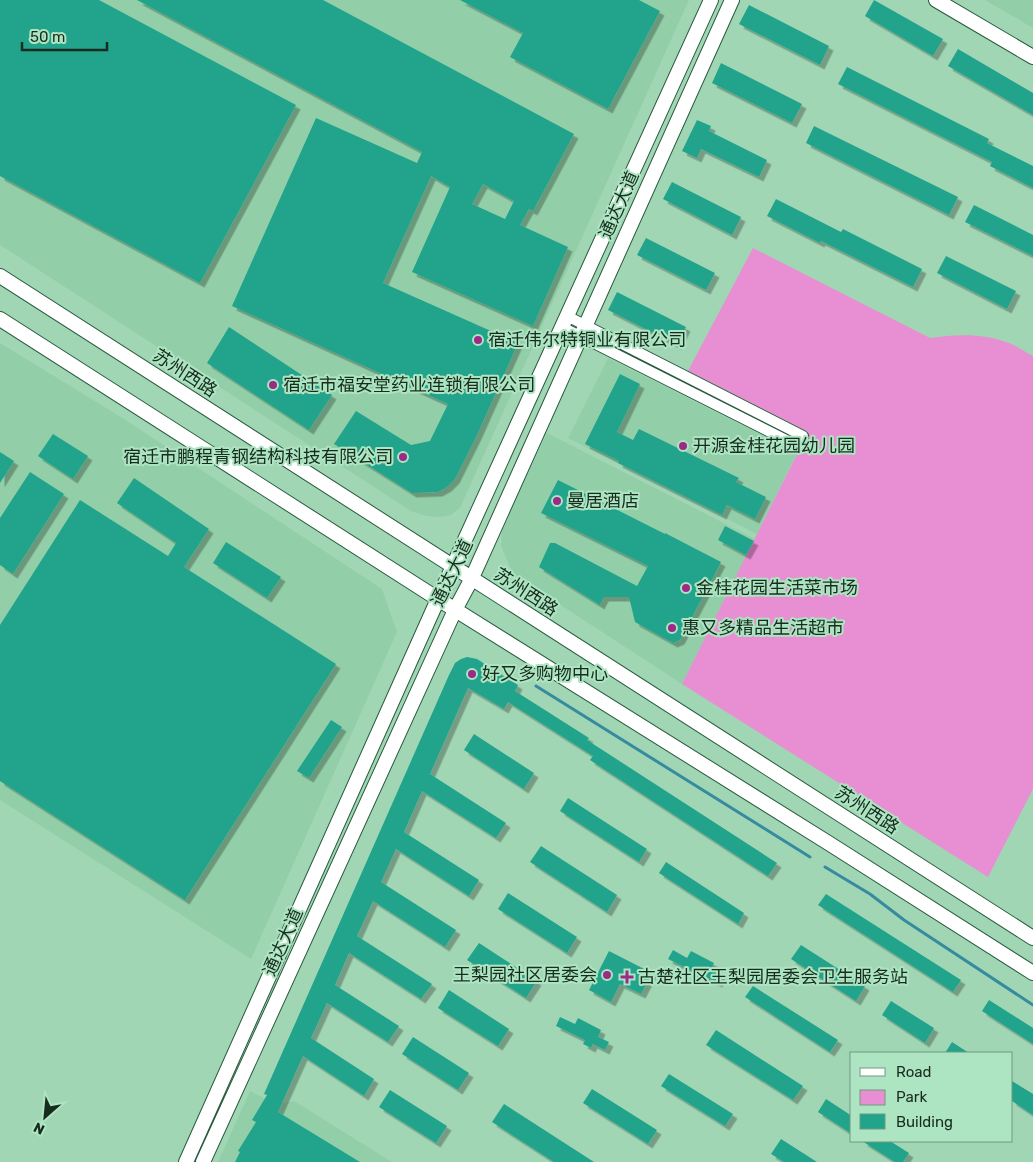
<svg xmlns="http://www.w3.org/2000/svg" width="1033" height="1162" font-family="Rubik,'Noto Sans SC',sans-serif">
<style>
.built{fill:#92cfa8}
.green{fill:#e88ed2}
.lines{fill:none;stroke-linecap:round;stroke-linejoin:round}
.stream{stroke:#378b9f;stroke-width:3}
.building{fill:#20a48c;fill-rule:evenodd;filter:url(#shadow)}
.street-casing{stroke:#275a3d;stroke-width:12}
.secondary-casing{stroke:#275a3d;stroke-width:16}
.street{stroke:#fff;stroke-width:10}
.secondary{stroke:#fff;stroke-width:14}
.poi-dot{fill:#9c2a87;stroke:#ade4c1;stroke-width:2}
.labels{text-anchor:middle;stroke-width:4;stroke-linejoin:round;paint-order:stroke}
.street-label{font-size:18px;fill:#172c1f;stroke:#ade4c1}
.poi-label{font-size:18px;fill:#172c1f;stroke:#ade4c1;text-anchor:start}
</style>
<defs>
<filter id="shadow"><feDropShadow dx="4.5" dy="4.5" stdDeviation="0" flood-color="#0004"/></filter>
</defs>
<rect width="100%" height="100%" fill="#a1d6b4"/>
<!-- built -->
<path class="built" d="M 0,0 L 689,0 L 460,508 L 451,515 L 440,517 L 427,516 L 411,511 L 0,245 Z
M 985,0 L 1033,0 L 1033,28 Z
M 0,343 L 121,417 L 382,589 L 397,632 L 251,959 L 0,800 Z
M 608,358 L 797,453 L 757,534 L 568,438 Z
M 547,433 L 755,539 L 682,684 L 513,574 L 501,546 L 502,528 Z
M 250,1091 L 276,1104 L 294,1101 L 392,1162 L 218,1162 Z"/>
<!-- green -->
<path class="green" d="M 753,248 L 930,338 C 956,334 984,333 1009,343 C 1017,346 1025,352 1033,356 L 1033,789 L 988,877 L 682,684 L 808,432 L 688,371 Z"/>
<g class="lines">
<!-- stream -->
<path class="stream" d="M 536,686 L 810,857
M 825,867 L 870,894 L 904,920 L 1033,1005"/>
</g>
<!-- building -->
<path class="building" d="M 0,0 L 99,0 L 296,105 L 200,283 L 0,176 Z
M 137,0 L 323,0 L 574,134 L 533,211 L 529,209 L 520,225 L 568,247 L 533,326 L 412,272 L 450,187 L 431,176 L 383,283 L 518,343 L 477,435 L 455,479 L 447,487 L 438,492 L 412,493 L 334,444 L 356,411 L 411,445 L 430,441 L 448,404 L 232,306 L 316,118 L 417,163 L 422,152 ZM 483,184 L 514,201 L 505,219 L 472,204 Z
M 460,0 L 639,0 L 660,11 L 608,109 L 510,57 L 523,33 Z
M 874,0 L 943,39 L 933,56 L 865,16 Z
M 749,5 L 829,46 L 820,65 L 739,24 Z
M 958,49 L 1033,93 L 1033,115 L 948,66 Z
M 721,63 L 802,104 L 792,123 L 712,83 Z
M 847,67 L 989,139 L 987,143 L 1033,166 L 1033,188 L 990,166 L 992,162 L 838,84 Z
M 697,120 L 711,126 L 709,131 L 767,160 L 759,177 L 701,149 L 697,158 L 682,151 Z
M 814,126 L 958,197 L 949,215 L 806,143 Z
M 672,182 L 741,217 L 732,235 L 663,199 Z
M 776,199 L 841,232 L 843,229 L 922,269 L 913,287 L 821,241 L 820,243 L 767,216 Z
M 974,205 L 1033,235 L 1033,256 L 965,222 Z
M 646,238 L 715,273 L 706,290 L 637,255 Z
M 946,256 L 1016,291 L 1007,309 L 937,273 Z
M 617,292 L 686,327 L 677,345 L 608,310 Z
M 229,327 L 332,395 L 309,430 L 207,363 Z
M 620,374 L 640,384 L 617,432 L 633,440 L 639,429 L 739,478 L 736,482 L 766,497 L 755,519 L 727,505 L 722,515 L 618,463 L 619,461 L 585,444 Z
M 53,434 L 88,456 L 73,479 L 38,456 Z
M 0,452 L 14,461 L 0,483 Z
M 30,472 L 64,494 L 13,574 L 0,565 L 0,518 Z
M 134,478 L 209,529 L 184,567 L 336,664 L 185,900 L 0,781 L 0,625 L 80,500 L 168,556 L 176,543 L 117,503 Z
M 558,480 L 665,534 L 665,533 L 721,562 L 680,640 L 673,643 L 635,622 L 629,597 L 604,597 L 600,605 L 539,567 L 550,543 L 555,543 L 637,586 L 648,566 L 541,513 Z
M 725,526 L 754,541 L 746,555 L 718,540 Z
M 226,542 L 281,577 L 267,598 L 213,563 Z
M 467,657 L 477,659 L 518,685 L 515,691 L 589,738 L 587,740 L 777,863 L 768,876 L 590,760 L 593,756 L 508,702 L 504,709 L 468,688 L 430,774 L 506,823 L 496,838 L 422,791 L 404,832 L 479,880 L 469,896 L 396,849 L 381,882 L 456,930 L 445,947 L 373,901 L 357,936 L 432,984 L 421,999 L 349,953 L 335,985 L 399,1026 L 388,1042 L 327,1003 L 311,1038 L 374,1079 L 364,1096 L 303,1056 L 278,1112 L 360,1162 L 235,1162 L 240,1152 L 238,1151 L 256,1122 L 252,1120 L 267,1095 L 264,1094 L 449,675 L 455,663 L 461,659 Z
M 331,720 L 342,727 L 309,778 L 297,771 Z
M 474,734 L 534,773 L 524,789 L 464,750 Z
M 568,798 L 647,849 L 639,862 L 560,811 Z
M 541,846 L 617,895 L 607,912 L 530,862 Z
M 666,862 L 744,913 L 738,924 L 659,873 Z
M 508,893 L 577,937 L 567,953 L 498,909 Z
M 826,894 L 961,980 L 953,992 L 818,905 Z
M 479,943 L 537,981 L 526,998 L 467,960 Z
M 801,945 L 865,986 L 856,1001 L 791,959 Z
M 673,950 L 687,958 L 691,951 L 714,963 L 711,970 L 721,975 L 718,983 L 706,977 L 704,981 L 696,977 L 698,974 L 668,959 Z
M 609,951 L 652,973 L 641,994 L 620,984 L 611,1002 L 589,990 Z
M 753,986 L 838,1040 L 830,1052 L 745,997 Z
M 449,990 L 509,1029 L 498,1046 L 438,1008 Z
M 989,1000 L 1033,1028 L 1033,1044 L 982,1011 Z
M 891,1001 L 934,1028 L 925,1043 L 882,1015 Z
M 560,1017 L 575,1024 L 578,1018 L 601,1030 L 598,1037 L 609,1042 L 605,1050 L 593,1044 L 591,1048 L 583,1044 L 585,1040 L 556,1026 Z
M 716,1030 L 803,1086 L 793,1100 L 706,1045 Z
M 413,1037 L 469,1073 L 458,1090 L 402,1054 Z
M 952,1042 L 969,1053 L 945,1053 Z
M 669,1074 L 733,1114 L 725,1126 L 661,1086 Z
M 1012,1081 L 1033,1094 L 1033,1115 L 1012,1101 Z
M 592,1089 L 657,1130 L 648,1144 L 583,1103 Z
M 390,1090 L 447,1126 L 436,1143 L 379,1107 Z
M 826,1099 L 852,1116 L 852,1134 L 818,1112 Z
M 504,1104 L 594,1162 L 554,1162 L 492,1122 Z
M 781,1139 L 817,1162 L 784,1162 L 771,1154 Z
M 862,1141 L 890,1141 L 909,1153 L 903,1162 L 895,1162 Z"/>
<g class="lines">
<defs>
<path id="street" d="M 562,327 L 798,446 L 803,436 L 567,316"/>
<path id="secondary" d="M 936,0 L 1033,57
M 0,276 L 1033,938
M 0,319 L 438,599 L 830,844 L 1033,973
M 186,1162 L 438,599 L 711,0
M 203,1162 L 455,610 L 471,580 L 732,0"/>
</defs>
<!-- street casing -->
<use href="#street" class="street-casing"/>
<!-- secondary casing -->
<use href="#secondary" class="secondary-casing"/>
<!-- street -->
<use href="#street" class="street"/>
<!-- secondary -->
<use href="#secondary" class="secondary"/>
</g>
<!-- markers -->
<g class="poi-dot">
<circle cx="478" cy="340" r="5"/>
<circle cx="273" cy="385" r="5"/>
<circle cx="683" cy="446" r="5"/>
<circle cx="403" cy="457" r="5"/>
<circle cx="557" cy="501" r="5"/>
<circle cx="686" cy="588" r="5"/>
<circle cx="672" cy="628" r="5"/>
<circle cx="472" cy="674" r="5"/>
<circle cx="607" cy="975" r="5"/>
<path d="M624.5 969.5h5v5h5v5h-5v5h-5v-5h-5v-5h5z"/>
</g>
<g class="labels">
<!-- street labels -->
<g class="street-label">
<text transform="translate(619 205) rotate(-66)" y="6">通达大道</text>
<text transform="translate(185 373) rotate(33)" y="6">苏州西路</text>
<text transform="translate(452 573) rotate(-64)" y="6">通达大道</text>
<text transform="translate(526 592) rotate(33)" y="6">苏州西路</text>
<text transform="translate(867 810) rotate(33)" y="6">苏州西路</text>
<text transform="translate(283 942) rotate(-66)" y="6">通达大道</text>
</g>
<!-- poi labels -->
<g class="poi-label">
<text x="488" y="346">宿迁伟尔特铜业有限公司</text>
<text x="283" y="391">宿迁市福安堂药业连锁有限公司</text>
<text x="693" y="452">开源金桂花园幼儿园</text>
<text x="393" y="463" text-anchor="end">宿迁市鹏程青钢结构科技有限公司</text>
<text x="567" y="507">曼居酒店</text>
<text x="696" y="594">金桂花园生活菜市场</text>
<text x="682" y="634">惠又多精品生活超市</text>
<text x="482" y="680">好又多购物中心</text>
<text x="597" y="981" text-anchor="end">王梨园社区居委会</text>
<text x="638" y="983">古楚社区王梨园居委会卫生服务站</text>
</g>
</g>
<!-- legend -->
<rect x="850" y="1052" width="162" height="90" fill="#ade4c1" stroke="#719a80"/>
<rect x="860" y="1068" width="25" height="8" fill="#ffffff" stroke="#719a80"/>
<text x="896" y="1077" font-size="15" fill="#172c1f">Road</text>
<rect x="860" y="1090" width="25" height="15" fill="#e88ed2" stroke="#719a80"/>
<text x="896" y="1102" font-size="15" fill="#172c1f">Park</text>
<rect x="860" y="1114" width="25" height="15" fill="#20a48c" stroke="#719a80"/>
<text x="896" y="1127" font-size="15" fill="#172c1f">Building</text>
<!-- north arrow -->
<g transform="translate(45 1117) rotate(207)" stroke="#ade4c1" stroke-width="4" paint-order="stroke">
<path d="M0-4L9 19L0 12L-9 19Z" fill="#172c1f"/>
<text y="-8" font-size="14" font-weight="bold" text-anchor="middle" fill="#172c1f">N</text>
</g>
<!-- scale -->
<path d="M22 42v8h85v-8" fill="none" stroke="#172c1f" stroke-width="2.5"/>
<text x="30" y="42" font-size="15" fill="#172c1f" stroke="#ade4c1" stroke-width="4" paint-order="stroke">50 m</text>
</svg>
